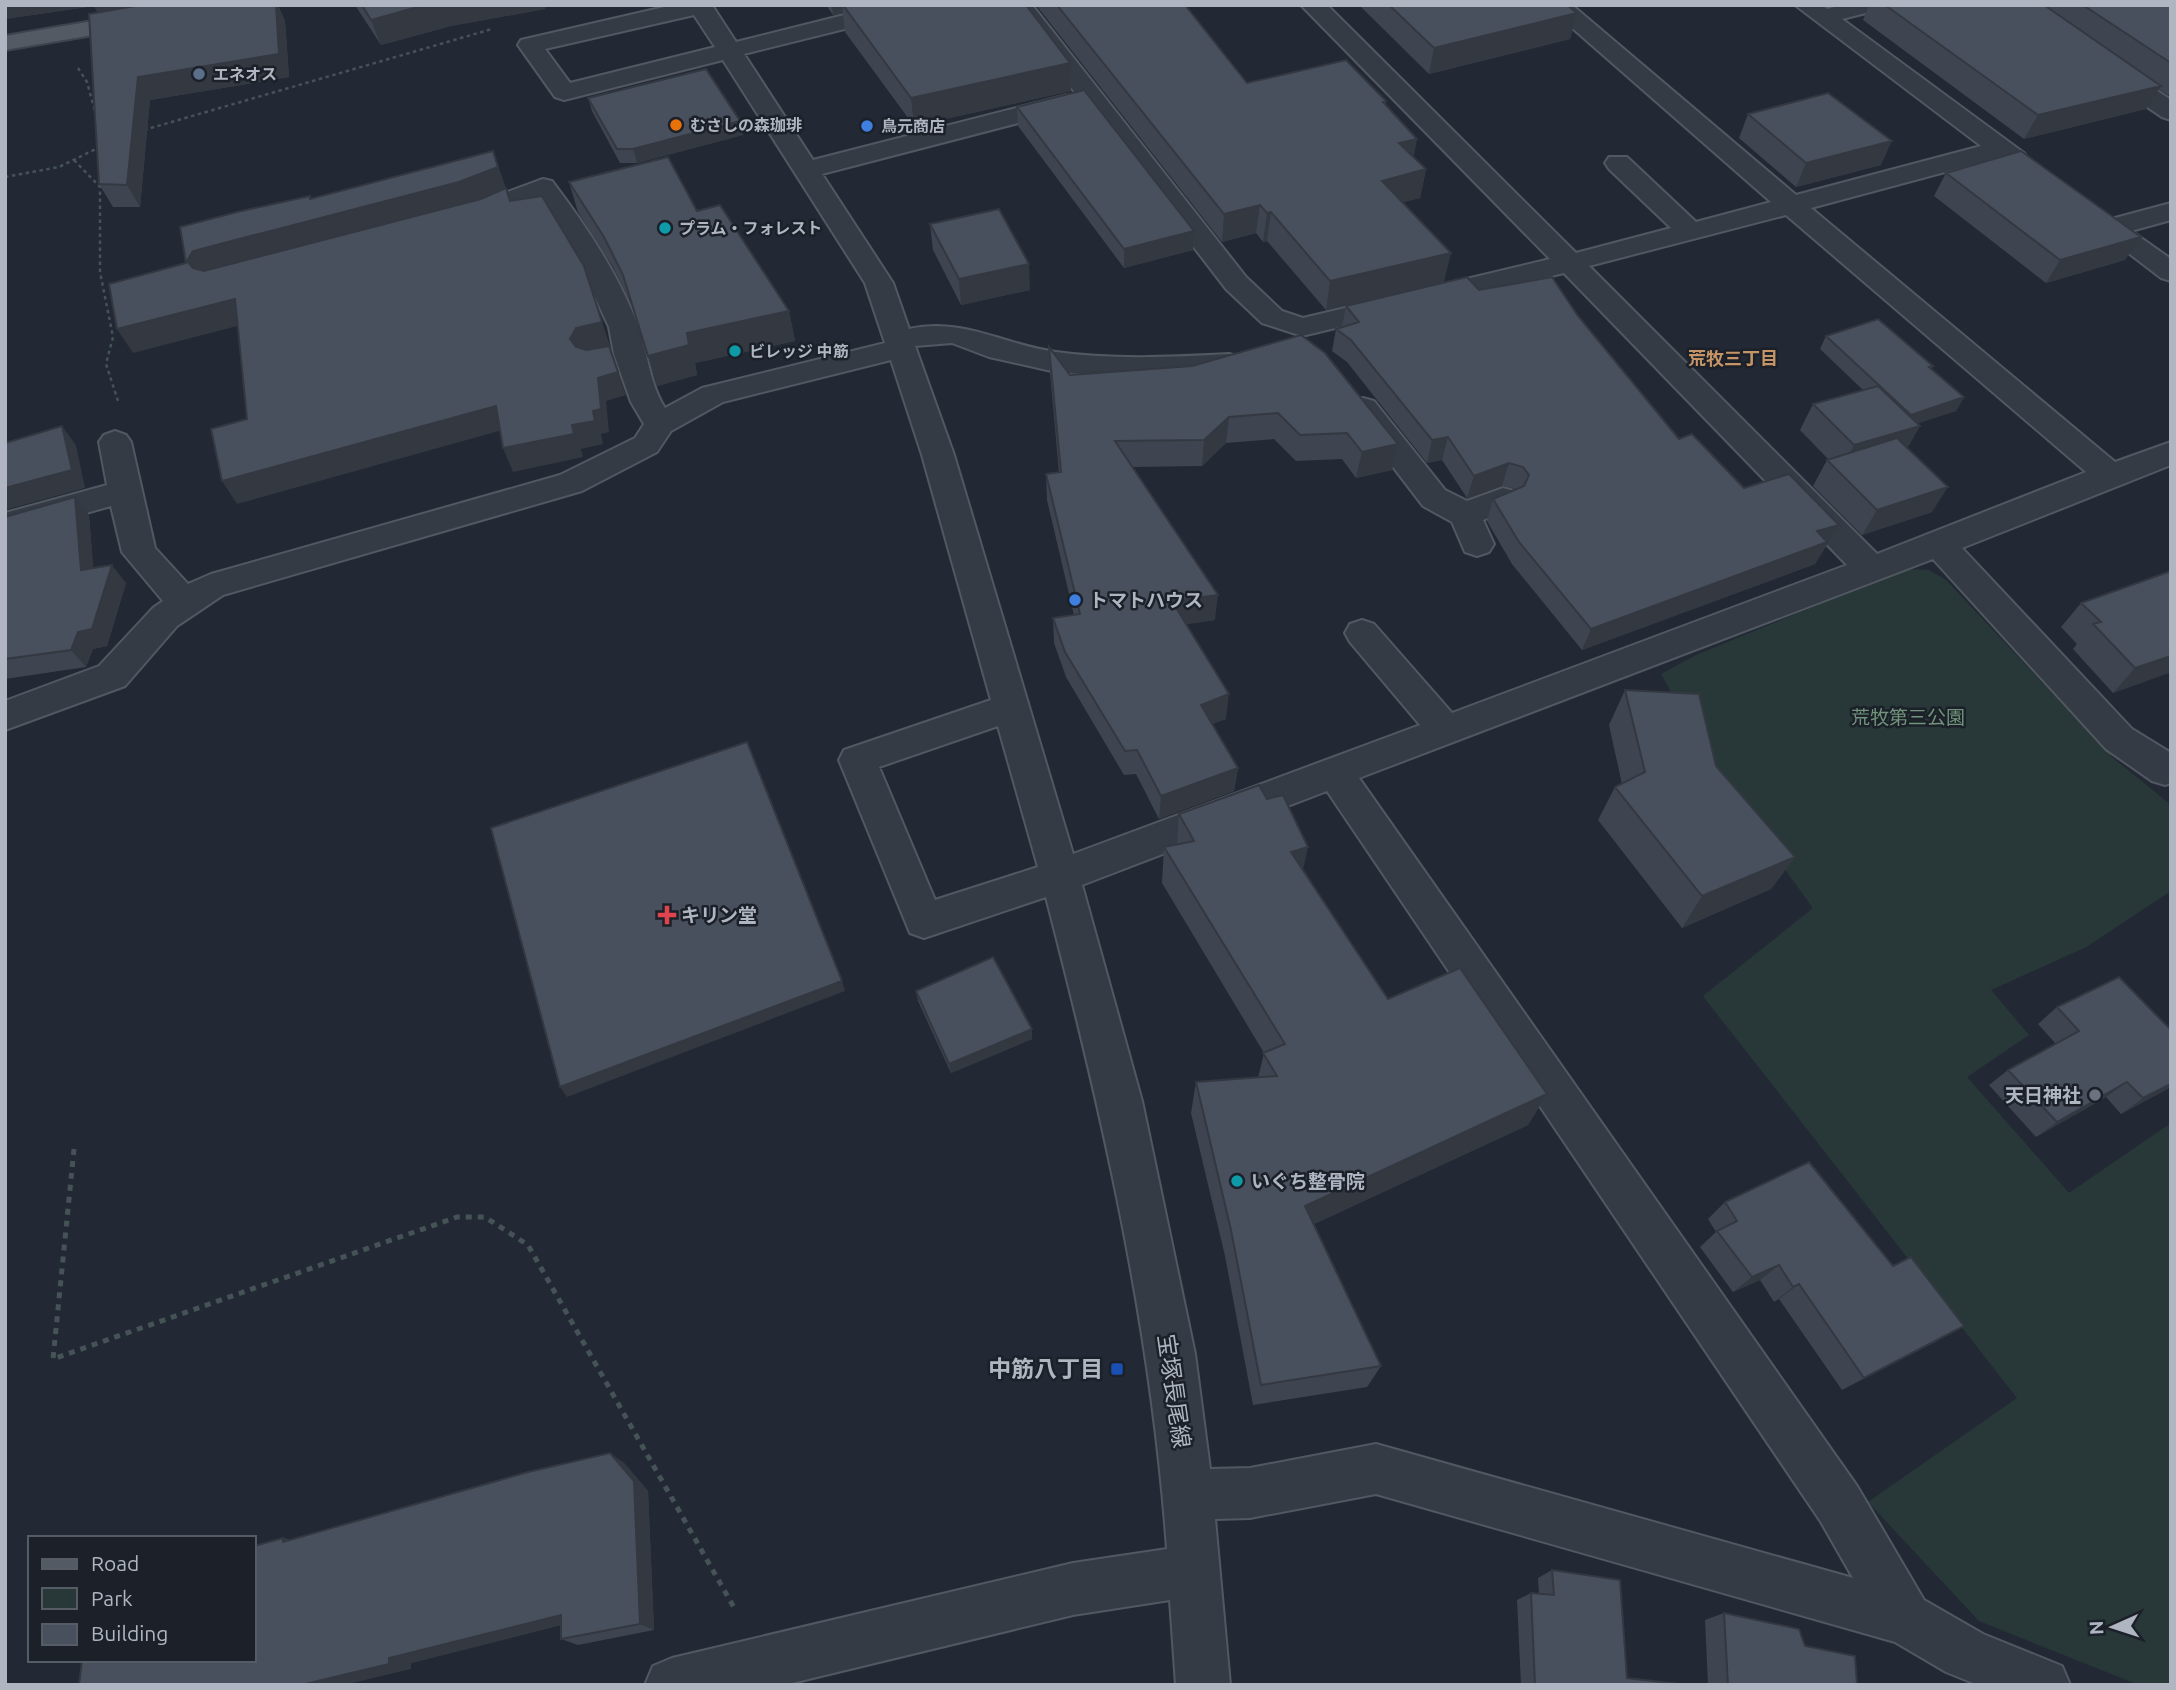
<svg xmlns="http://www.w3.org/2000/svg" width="2176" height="1690" font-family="Ubuntu,'Noto Sans JP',sans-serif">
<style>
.green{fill:#283839}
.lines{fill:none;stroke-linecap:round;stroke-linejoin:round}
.minor-casing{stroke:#525862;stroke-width:4}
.major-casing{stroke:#3e444e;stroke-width:4}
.path-far1{stroke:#455356;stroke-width:2.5;stroke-dasharray:3.5 3.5;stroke-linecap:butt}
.path{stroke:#455356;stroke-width:5;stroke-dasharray:6 6;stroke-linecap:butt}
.minor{fill:#353b44;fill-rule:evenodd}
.major{fill:#535a64;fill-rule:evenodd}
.wall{fill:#3f4550}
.shaded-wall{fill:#333841}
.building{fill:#49505d;stroke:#333841;stroke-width:2}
.service-dot{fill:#5c6f8a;stroke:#1b2029;stroke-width:2.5}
.food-dot{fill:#e8710a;stroke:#1b2029;stroke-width:2.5}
.shop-dot{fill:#3f7fe0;stroke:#1b2029;stroke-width:2.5}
.culture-dot{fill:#0f9aa8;stroke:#1b2029;stroke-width:2.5}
.health-dot{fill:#e0444e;stroke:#1b2029;stroke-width:2.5}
.worship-dot{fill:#6b7280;stroke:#1b2029;stroke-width:2.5}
.transit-dot{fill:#1a4fb4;stroke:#1b2029;stroke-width:2.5}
.labels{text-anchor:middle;stroke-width:5;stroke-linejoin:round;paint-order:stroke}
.far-poi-label{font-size:16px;font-weight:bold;fill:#afb5c1;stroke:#1b2029;text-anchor:start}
.far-neighbourhood-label{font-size:18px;font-weight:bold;fill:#c59467;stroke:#1b2029}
.poi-label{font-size:19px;font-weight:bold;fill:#afb5c1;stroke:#1b2029;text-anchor:start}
.park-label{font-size:19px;fill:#71947b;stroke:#1b2029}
.near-poi-label{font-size:23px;font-weight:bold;fill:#afb5c1;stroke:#1b2029;text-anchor:end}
.near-street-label{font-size:23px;fill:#afb5c1;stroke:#1b2029}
</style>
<rect width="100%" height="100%" fill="#222934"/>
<!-- green -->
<path class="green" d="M 1906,569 L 1929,570 L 1946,580 L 2113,758 L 2171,805 L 2171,891 L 2086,947 L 1991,990 L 2029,1035 L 1967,1077 L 2069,1193 L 2171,1123 L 2171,1685 L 2139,1685 L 1979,1621 L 1868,1502 L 2017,1398 L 1703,996 L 1813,908 L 1726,788 L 1661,674 L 1698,654 Z"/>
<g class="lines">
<defs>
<path id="minor" d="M 673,5 L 712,5 L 736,42 L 884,5 L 925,5 L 921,10 L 744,54 L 813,160 L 1067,95 L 1076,98 L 1080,103 L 1076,108 L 822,174 L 893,283 L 909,329 C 963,317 1004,345 1056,352 C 1114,360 1171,357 1229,354 L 1240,357 L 1244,364 L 1240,371 L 1229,374 L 1143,378 L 1056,372 L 989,357 L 952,343 L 915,346 L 954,455 L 1073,854 L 1420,725 L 1350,642 L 1345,633 L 1350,624 L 1362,620 L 1374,624 L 1452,713 L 1847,565 L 1564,273 L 1302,336 L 1262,323 L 1226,289 L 1008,5 L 1032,5 L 1246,277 L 1282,311 L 1303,318 L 1550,259 L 1301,5 L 1327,5 L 1576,253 L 1671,228 L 1609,169 L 1605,163 L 1609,157 L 1627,157 L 1696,222 L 1771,202 L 1546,5 L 1572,5 L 1796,195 L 1981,146 L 1795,5 L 1822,5 L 1827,9 L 1841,5 L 1882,5 L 1878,10 L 1842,19 L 2024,153 L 2028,159 L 2024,165 L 2015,167 L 1997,158 L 1811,208 L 2115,462 L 2171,442 L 2171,465 L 1962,548 L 2132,729 L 2171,753 L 2171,783 L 2165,785 L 2152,781 L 2106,749 L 1933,559 L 1359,778 L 1857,1486 L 1924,1600 L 1983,1634 L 2062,1666 L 2070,1685 L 1978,1685 L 1946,1672 L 1895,1642 L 1376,1494 L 1250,1518 L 1215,1519 L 1230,1685 L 1176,1685 L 1170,1600 L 1073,1615 L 784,1685 L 645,1685 L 653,1666 L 672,1658 L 1073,1563 L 1167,1549 C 1151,1325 1102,1113 1046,897 L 924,938 L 910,933 L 839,760 L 844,750 L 991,700 L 922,455 L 891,360 L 723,402 L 671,431 L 657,452 L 582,491 L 223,595 L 177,626 L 125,686 L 5,730 L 5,701 L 99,666 L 153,608 L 163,601 L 122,552 L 111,506 L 5,536 L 5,513 L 107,485 L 99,442 L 104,435 L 115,431 L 126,435 L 131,442 L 155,548 L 188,584 L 211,574 L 560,475 L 635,438 L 644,424 L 631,402 L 614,354 L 609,327 L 568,239 L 538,198 L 460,227 L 450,225 L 446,219 L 450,213 L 543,179 L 552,181 C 586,226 618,273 638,326 C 648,353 649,383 665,408 L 702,388 L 885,343 L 865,283 L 723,60 L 564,100 L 555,97 L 518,45 L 521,40 ZM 694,15 L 715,47 L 570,83 L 545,49 ZM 1786,215 L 2086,472 L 1877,554 L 1589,266 ZM 998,726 L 1038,867 L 935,900 L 879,767 ZM 1327,791 L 1821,1522 L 1853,1578 L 1376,1444 L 1250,1468 L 1210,1469 L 1195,1354 L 1142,1101 L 1082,885 Z
M 2109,63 L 2118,65 L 2171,100 L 2171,120 L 2162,117 L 2100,75 L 2097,70 L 2100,65 Z
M 2171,203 L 2171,220 L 2131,231 L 2171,259 L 2171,281 L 2161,278 L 2096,228 L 2100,222 Z
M 1363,398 L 1374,401 L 1445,490 L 1467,501 L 1503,488 L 1514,491 L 1519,499 L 1514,507 L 1483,520 L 1494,544 L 1489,552 L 1477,556 L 1465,552 L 1452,522 L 1423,506 L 1348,408 L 1352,401 Z"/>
<path id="major" d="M 186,5 L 241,5 L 229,12 L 5,50 L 5,36 Z"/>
</defs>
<!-- minor casing -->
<use href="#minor" class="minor-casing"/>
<!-- major casing -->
<use href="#major" class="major-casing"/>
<!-- path-far1 -->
<path class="path-far1" d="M 78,68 L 87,82 L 96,115
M 144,130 L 492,29
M 74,160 L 100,187 L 100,272 L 113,337 L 106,364 L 118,401
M 5,177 L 59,167 L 100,147"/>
<!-- path -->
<path class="path" d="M 74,1149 L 53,1359 L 457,1217 L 485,1217 L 528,1245 L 736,1611"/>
<!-- minor -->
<use href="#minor" class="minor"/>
<!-- major -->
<use href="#major" class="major"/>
</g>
<!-- wall -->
<path class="wall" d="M 5,5 L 278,5 L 285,21 L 289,77 L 150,100 L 140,207 L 113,207 L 99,184 L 98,13 L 94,6 L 5,19 Z
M 355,5 L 544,5 L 545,9 L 451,26 L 381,45 Z
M 826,5 L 1026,5 L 1070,63 L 1071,91 L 914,126 L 845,32 L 843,13 L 833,15 Z
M 1036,5 L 1185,5 L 1247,83 L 1386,101 L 1386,104 L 1414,157 L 1426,169 L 1420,198 L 1403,202 L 1444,282 L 1326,310 L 1267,241 L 1263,242 L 1256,233 L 1222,242 Z
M 1359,5 L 1567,5 L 1577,13 L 1570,39 L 1429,74 Z
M 1869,5 L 2171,5 L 2171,97 L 2159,89 L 2146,109 L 2024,139 L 1863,20 Z
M 588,98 L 743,135 L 637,163 L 620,163 L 592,111 Z
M 1017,107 L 1194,231 L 1193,250 L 1124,268 L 1018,126 Z
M 1748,114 L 1881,165 L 1796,187 L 1739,138 Z
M 1946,173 L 2125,260 L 2046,283 L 1934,196 Z
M 569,182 L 697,211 L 789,311 L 795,341 L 695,363 L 697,375 L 657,386 L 632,305 L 613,267 L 578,212 Z
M 930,224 L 1030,290 L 961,305 L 933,250 Z
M 1479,290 L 1578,316 L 1679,439 L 1744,488 L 1839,525 L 1815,564 L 1582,650 L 1512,564 L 1487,521 L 1493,499 L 1516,489 L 1502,486 L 1467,498 L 1442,460 L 1427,463 L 1347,362 L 1332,351 L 1336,329 L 1342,327 L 1346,306 Z
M 1826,336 L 1933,366 L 1931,369 L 1964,397 L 1956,411 L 1917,423 L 1920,426 L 1907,448 L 1932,512 L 1862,535 L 1813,486 L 1827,460 L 1829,460 L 1800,430 L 1813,404 L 1863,390 L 1820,349 Z
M 1049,347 L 1070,375 L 1192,366 L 1398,444 L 1392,470 L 1356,478 L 1342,459 L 1296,461 L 1274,439 L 1226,443 L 1202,466 L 1132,467 L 1215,620 L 1186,624 L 1226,719 L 1212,724 L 1238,768 L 1234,791 L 1159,819 L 1136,774 L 1124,775 L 1066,677 L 1054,643 L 1053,618 L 1074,615 L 1047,500 L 1046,474 L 1059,472 L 1050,373 Z
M 75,497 L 89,515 L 93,568 L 126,583 L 107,646 L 93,649 L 86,667 L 5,679 L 5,517 Z
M 2171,571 L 2171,672 L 2113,693 L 2073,649 L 2077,644 L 2061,627 L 2081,603 Z
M 1625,690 L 1716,766 L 1795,857 L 1771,889 L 1682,928 L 1598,820 L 1615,787 L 1622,784 L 1609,725 Z
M 1179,814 L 1303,870 L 1388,999 L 1547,1094 L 1528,1125 L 1314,1224 L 1381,1366 L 1367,1387 L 1253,1405 L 1225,1256 L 1191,1113 L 1196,1082 L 1258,1078 L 1264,1053 L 1162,883 L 1164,847 L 1177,845 Z
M 916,991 L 1032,1039 L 951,1073 L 918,1001 Z
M 2057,1007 L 2171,1030 L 2171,1087 L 2121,1114 L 2106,1097 L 2036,1137 L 1989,1085 L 2008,1070 L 2056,1044 L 2038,1024 Z
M 1725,1202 L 1939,1340 L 1842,1390 L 1779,1299 L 1774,1302 L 1760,1280 L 1733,1292 L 1700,1247 L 1716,1232 L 1708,1219 Z
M 624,1463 L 648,1491 L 654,1630 L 578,1645 L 561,1639 L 561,1625 L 411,1663 L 411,1669 L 283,1538 L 290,1540 Z
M 1552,1570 L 1627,1678 L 1688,1685 L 1521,1685 L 1517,1600 L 1531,1593 L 1539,1594 L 1538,1578 Z
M 1724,1613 L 1805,1646 L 1857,1685 L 1708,1685 L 1705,1620 Z"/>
<!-- shaded-wall -->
<path class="shaded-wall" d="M 5,5 L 169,5 L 100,17 L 94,6 L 5,19 Z
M 276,5 L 278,5 L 285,21 L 289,77 L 150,100 L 140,207 L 127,185 L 138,77 Z
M 425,5 L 544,5 L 545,9 L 451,26 L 381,45 L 371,20 Z
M 832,5 L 842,5 L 843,13 L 833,15 Z
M 1577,13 L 1570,39 L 1429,74 L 1434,48 Z
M 1070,63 L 1071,91 L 914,126 L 911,98 Z
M 2161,86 L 2146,109 L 2024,139 L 2038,115 Z
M 740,121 L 743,135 L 637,163 L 633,149 Z
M 1417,139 L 1412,167 L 1399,143 Z
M 1892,141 L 1881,165 L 1796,187 L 1806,163 Z
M 493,151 L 519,225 L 468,206 L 201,284 L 187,261 L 193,251 L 310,199 L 310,196 L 320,218 Z
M 1426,169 L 1420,198 L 1377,209 L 1382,181 Z
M 1260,205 L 1256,233 L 1222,242 L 1224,214 Z
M 1271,212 L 1267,241 L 1263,242 L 1267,213 Z
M 1194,231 L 1193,250 L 1124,268 L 1124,249 Z
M 2141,237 L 2125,260 L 2046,283 L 2060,260 Z
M 1451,253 L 1444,282 L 1326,310 L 1330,281 Z
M 1029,264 L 1030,290 L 961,305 L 959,279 Z
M 235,299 L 249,323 L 133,353 L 117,329 Z
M 789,311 L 795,341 L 695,363 L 697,375 L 657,386 L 648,356 L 687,333 Z
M 602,322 L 610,346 L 584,351 L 579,362 L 570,339 L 576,328 Z
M 618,372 L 626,395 L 606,401 L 609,432 L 601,434 L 603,444 L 581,449 L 583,457 L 513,472 L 503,448 L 572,425 L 598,378 Z
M 1964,397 L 1956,411 L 1904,428 L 1911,415 Z
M 496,406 L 506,429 L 237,504 L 222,481 Z
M 1229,417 L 1226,443 L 1202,466 L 1204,440 Z
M 62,426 L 76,445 L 85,488 L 5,510 L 5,488 Z
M 1920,426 L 1905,452 L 1840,471 L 1854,445 Z
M 1448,437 L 1442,460 L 1427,463 L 1432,440 Z
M 1398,444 L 1392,470 L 1356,478 L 1362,452 Z
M 1509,463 L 1502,486 L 1467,498 L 1474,476 Z
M 1948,487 L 1932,512 L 1862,535 L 1877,510 Z
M 75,497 L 89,515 L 95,588 L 81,570 Z
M 1839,525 L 1815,564 L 1582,650 L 1591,629 L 1817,531 Z
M 112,565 L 126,583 L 107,646 L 93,649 L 86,667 L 71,650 L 78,632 Z
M 1218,595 L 1215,620 L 1171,627 L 1172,601 Z
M 2171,656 L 2171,672 L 2113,693 L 2135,668 Z
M 1229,694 L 1226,719 L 1199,729 L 1201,705 Z
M 1238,768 L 1234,791 L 1159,819 L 1161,796 Z
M 1308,847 L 1300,884 L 1291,852 Z
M 1795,857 L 1771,889 L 1682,928 L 1702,896 Z
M 842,981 L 845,991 L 567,1097 L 560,1087 Z
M 1032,1029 L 1032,1039 L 951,1073 L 949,1064 Z
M 2127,1082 L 2106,1097 L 2036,1137 L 2057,1122 Z
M 2171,1084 L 2171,1087 L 2121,1114 L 2143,1098 Z
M 1547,1094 L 1528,1125 L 1296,1232 L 1305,1206 Z
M 1779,1265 L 1760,1280 L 1733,1292 L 1752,1277 Z
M 1799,1284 L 1779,1299 L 1774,1302 L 1793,1287 Z
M 1964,1326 L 1939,1340 L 1842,1390 L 1864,1378 Z
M 610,1453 L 624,1463 L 648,1491 L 654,1630 L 640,1624 Z
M 561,1615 L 577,1621 L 411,1663 L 411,1669 L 344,1685 L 301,1685 L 389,1658 Z"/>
<!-- building -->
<path class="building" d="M 141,5 L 276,5 L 279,54 L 138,77 L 127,185 L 99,184 L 89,14 Z
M 362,5 L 425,5 L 371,20 Z
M 843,5 L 1026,5 L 1070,63 L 911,98 Z
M 1057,5 L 1185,5 L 1247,83 L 1346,60 L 1386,101 L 1383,102 L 1417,139 L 1399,143 L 1426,169 L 1382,181 L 1451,253 L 1330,281 L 1271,212 L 1267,213 L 1260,205 L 1224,214 Z
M 1389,5 L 1567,5 L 1577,13 L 1434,48 Z
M 1885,5 L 2044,5 L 2161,86 L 2038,115 Z
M 2083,5 L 2171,5 L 2171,63 Z
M 706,69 L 740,121 L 633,149 L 617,149 L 588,98 Z
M 1084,90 L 1194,231 L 1124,249 L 1017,107 Z
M 1828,93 L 1892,141 L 1806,163 L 1748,114 Z
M 493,151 L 498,167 L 459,182 L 193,251 L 187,261 L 193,268 L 204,271 L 481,199 L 506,188 L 510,201 L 542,196 L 584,266 L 602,322 L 576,328 L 570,339 L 576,347 L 587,350 L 609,346 L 618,372 L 598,378 L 601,409 L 593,411 L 595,421 L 572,425 L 574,434 L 503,448 L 496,406 L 222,481 L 211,429 L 247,419 L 235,299 L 117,329 L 109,284 L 186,263 L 180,227 L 237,212 L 310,196 L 310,199 Z
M 2021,151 L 2141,237 L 2060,260 L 1946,173 Z
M 668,157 L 697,211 L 720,205 L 789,311 L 687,333 L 689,345 L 648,356 L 623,275 L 604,237 L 569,182 Z
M 999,209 L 1029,264 L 959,279 L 930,224 Z
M 1467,277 L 1479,290 L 1552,277 L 1578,316 L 1679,439 L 1692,434 L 1744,488 L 1789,474 L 1839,525 L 1817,531 L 1827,542 L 1591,629 L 1519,542 L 1493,499 L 1524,486 L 1529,475 L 1523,467 L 1509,463 L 1474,476 L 1448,437 L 1432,440 L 1351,340 L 1336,329 L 1359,322 L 1346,306 Z
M 1878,319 L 1933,366 L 1929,367 L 1964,397 L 1911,415 L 1826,336 Z
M 1301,335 L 1325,353 L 1398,444 L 1362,452 L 1347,433 L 1300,435 L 1278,413 L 1229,417 L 1204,440 L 1115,441 L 1218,595 L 1172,601 L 1229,694 L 1201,705 L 1238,768 L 1161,796 L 1137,750 L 1125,751 L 1065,652 L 1053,618 L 1080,614 L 1046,474 L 1061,472 L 1049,347 L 1070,375 L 1192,366 Z
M 1878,386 L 1920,426 L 1854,445 L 1813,404 Z
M 62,426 L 72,470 L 5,488 L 5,443 Z
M 1897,438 L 1948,487 L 1877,510 L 1827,460 Z
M 75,497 L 81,570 L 112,565 L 92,629 L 78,632 L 71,650 L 5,659 L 5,517 Z
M 2171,571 L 2171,656 L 2135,668 L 2093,624 L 2101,622 L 2081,603 Z
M 1625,690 L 1699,694 L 1716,766 L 1795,857 L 1702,896 L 1615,787 L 1645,772 Z
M 747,742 L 842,981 L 560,1087 L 491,828 Z
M 1259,785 L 1267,799 L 1283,795 L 1308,847 L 1291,852 L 1388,999 L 1460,968 L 1547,1094 L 1305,1206 L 1381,1366 L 1261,1385 L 1231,1230 L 1196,1082 L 1277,1076 L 1263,1053 L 1285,1044 L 1164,847 L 1194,841 L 1179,814 Z
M 993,957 L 1032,1029 L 949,1064 L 916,991 Z
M 2119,977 L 2171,1030 L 2171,1084 L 2143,1098 L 2127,1082 L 2057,1122 L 2008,1070 L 2079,1031 L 2057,1007 Z
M 1809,1162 L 1893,1266 L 1911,1257 L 1964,1326 L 1864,1378 L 1799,1284 L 1793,1287 L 1779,1265 L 1752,1277 L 1717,1231 L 1737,1221 L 1725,1202 Z
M 610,1453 L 634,1481 L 640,1624 L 561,1639 L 561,1615 L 389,1658 L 389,1664 L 301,1685 L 79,1685 L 82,1660 L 254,1660 L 254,1546 L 283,1538 L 283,1542 L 528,1472 Z
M 1552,1570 L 1620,1580 L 1627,1678 L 1688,1685 L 1535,1685 L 1531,1593 L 1554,1595 Z
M 1724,1613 L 1799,1629 L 1805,1646 L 1855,1656 L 1857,1685 L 1728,1685 Z"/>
<!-- markers -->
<circle class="service-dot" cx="199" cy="74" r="7"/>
<circle class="food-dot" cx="676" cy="125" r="7"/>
<g class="shop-dot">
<circle cx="867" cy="126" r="7"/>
<circle cx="1075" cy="600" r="7"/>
</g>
<g class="culture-dot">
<circle cx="665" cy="228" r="7"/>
<circle cx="735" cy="351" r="7"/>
<circle cx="1237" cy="1181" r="7"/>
</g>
<path class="health-dot" d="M663.5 904.5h7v7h7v7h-7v7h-7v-7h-7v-7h7z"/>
<circle class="worship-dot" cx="2095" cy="1095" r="7"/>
<rect class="transit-dot" x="1110" y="1362" width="14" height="14" rx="3.5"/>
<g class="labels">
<!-- far-poi labels -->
<g class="far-poi-label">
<text x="213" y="80">エネオス</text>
<text x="690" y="131">むさしの森珈琲</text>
<text x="881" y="132">鳥元商店</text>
<text x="679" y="234">プラム・フォレスト</text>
<text x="749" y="357">ビレッジ 中筋</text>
</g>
<!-- far-neighbourhood labels -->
<g class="far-neighbourhood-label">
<text x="1733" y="365">荒牧三丁目</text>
</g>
<!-- poi labels -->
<g class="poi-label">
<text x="1089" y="607">トマトハウス</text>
<text x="681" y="922">キリン堂</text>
<text x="2081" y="1102" text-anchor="end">天日神社</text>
<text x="1251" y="1188">いぐち整骨院</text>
</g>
<!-- park labels -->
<g class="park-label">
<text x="1908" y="724">荒牧第三公園</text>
</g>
<!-- near-poi labels -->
<g class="near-poi-label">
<text x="1103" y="1377">中筋八丁目</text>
</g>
<!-- near-street labels -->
<g class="near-street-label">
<text transform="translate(1174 1391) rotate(82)" y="8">宝塚長尾線</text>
</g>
</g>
<!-- border -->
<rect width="2176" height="1690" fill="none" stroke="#afb5c1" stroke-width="14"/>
<!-- legend -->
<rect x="28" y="1536" width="228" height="126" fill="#1b2029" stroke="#565c66" stroke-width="2"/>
<rect x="42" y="1559" width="35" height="10" fill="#535a64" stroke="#565c66" stroke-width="2"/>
<text x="91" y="1571" font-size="21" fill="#afb5c1">Road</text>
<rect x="42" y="1588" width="35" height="21" fill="#283839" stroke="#565c66" stroke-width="2"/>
<text x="91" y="1606" font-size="21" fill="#afb5c1">Park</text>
<rect x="42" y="1624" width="35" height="21" fill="#49505d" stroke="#565c66" stroke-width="2"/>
<text x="91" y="1641" font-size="21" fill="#afb5c1">Building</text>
<!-- north arrow -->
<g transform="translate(2113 1627) rotate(267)" stroke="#1b2029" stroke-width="5" paint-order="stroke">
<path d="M0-5L12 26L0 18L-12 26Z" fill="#afb5c1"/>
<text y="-10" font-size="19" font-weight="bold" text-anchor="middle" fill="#afb5c1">N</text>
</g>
</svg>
